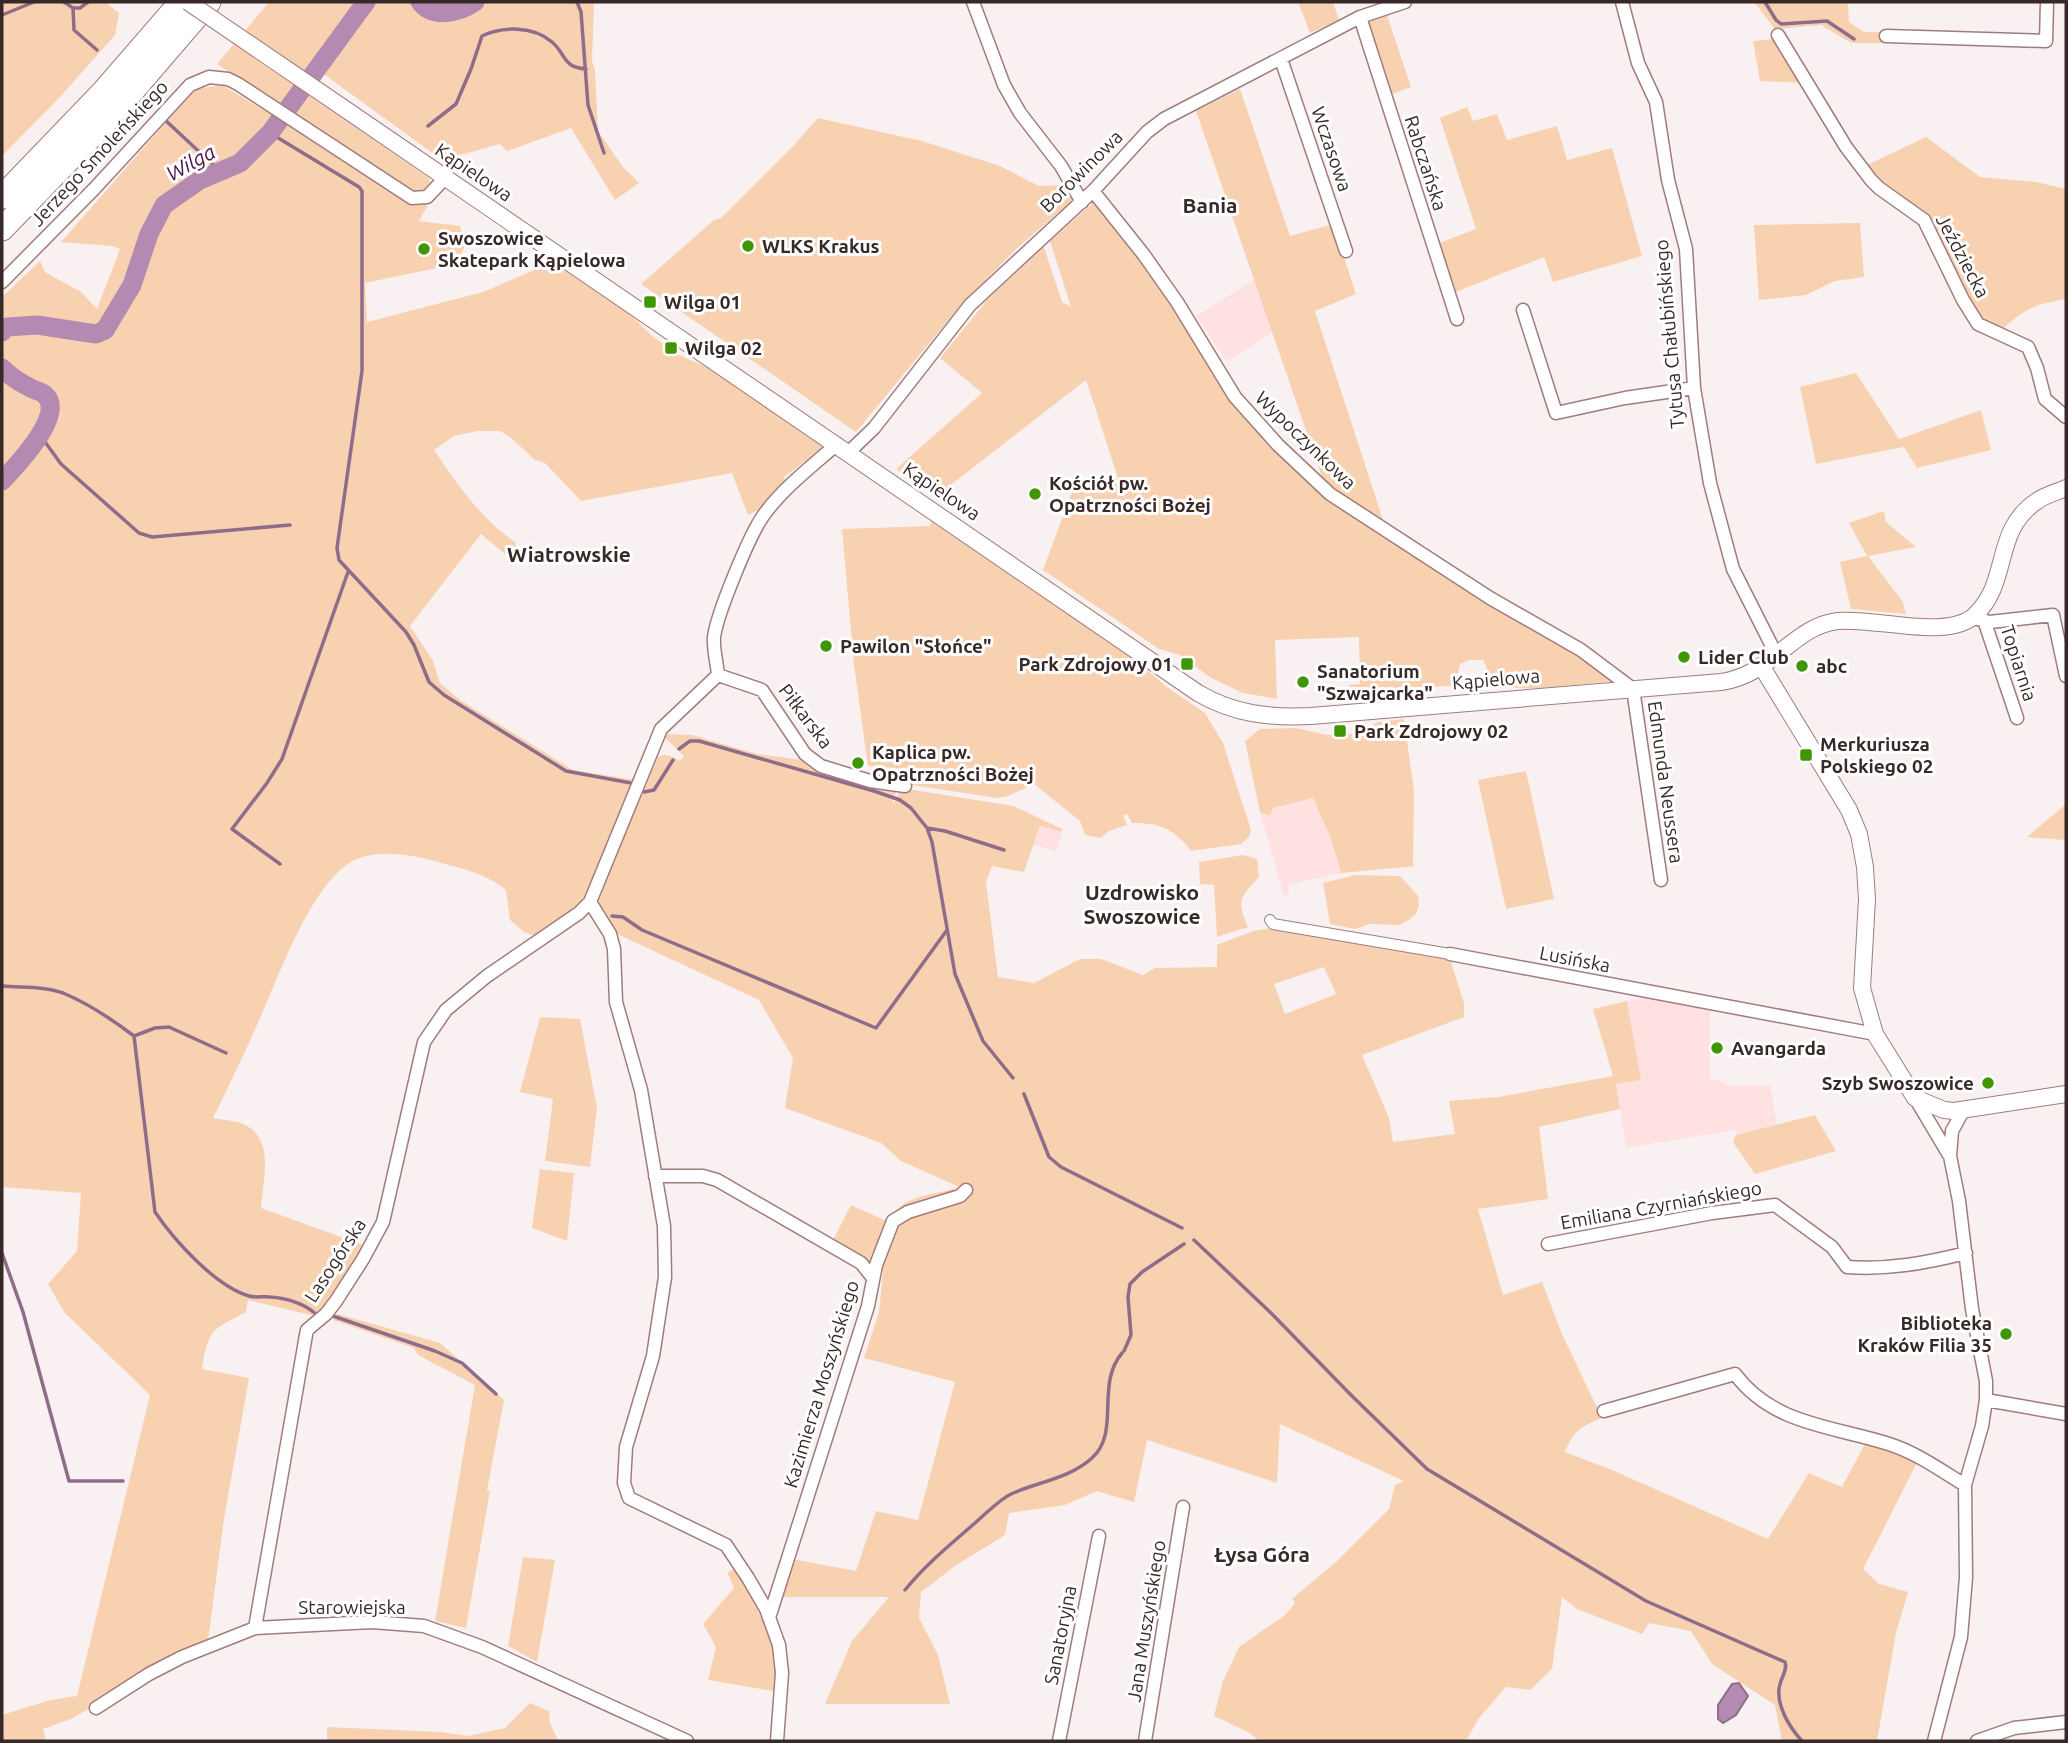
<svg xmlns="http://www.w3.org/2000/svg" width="2068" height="1743" font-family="Ubuntu,sans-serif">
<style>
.built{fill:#ffe1e2}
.green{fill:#f8d2b0;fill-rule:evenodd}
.water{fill:#b48ab3;stroke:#8f6d8a;stroke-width:2}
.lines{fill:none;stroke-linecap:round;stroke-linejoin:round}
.stream{stroke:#8f6d8a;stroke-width:3.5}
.river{stroke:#b48ab3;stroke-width:19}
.pedestrian-casing{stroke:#a07c7d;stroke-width:12}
.minor-casing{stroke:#a07c7d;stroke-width:15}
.tertiary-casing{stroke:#a07c7d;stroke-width:18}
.motorway-casing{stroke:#a07c7d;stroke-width:25}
.pedestrian{stroke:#fff;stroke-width:10}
.minor{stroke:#fff;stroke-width:12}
.tertiary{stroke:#fff;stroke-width:16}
.motorway{stroke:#fff;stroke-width:23}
.tertiary-bridge-casing{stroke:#a07c7d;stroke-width:18;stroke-linecap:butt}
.tertiary-bridge{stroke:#fff;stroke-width:16}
.poi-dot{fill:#409503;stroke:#fff;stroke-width:2.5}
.labels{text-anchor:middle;stroke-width:6;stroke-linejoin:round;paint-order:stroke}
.street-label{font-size:19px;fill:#382929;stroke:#fff}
.poi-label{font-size:19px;font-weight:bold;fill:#382929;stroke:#fff;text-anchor:start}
.water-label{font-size:21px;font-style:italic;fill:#461348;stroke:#fff}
.neighbourhood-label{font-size:21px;font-weight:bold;fill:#382929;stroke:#fff}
</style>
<rect width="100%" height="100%" fill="#f9f1f1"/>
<!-- built -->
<path class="built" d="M 1255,279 L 1273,332 L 1227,362 L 1196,316 Z
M 1313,797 L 1331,839 L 1341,873 L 1288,885 L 1289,895 L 1284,896 L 1260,812 L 1269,816 L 1273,808 Z
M 1040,826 L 1062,832 L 1056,851 L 1034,845 Z
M 1648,998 L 1710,1007 L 1710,1080 L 1718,1080 L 1731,1086 L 1770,1085 L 1777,1125 L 1736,1134 L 1735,1130 L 1626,1148 L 1616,1084 L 1641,1080 L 1627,1001 Z"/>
<!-- green -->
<path class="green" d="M 2,2 L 105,2 L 119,13 L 115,35 L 61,96 L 2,156 Z
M 269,2 L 594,2 L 592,61 L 595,70 L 598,131 L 623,167 L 639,183 L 615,200 L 571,128 L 507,151 L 500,144 L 442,160 L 314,67 L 298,88 L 429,178 L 431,187 L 425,192 L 414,193 L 217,64 Z
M 1298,2 L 1333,2 L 1339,20 L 1310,33 Z
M 1754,2 L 1848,2 L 1849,22 L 1864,32 L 1883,32 L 1883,43 L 1851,43 L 1821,25 L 1775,29 Z
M 1387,15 L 1411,87 L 1392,94 L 1367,20 Z
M 1776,39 L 1803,83 L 1760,81 L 1753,41 Z
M 222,85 L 309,137 L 408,203 L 428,205 L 419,221 L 460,226 L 465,246 L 456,264 L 365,283 L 367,322 L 483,292 L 553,262 L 632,316 L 652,336 L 679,355 L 711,369 L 715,368 L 816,438 L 821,445 L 821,451 L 808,463 L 805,461 L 783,478 L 786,481 L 759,509 L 748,515 L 732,473 L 581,501 L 545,463 L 535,460 L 510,437 L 500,431 L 477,431 L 454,436 L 434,450 C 457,484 481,519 515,542 L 517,555 L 505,554 L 481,534 L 410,626 L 433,661 L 440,683 L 460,700 L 573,770 L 636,780 L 588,898 L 538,937 L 524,932 L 510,920 L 506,890 C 483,872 466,870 438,862 C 410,854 371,847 346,865 C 306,895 275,986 254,1032 C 241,1061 227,1089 213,1118 C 222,1120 232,1120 241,1123 C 276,1136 263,1179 261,1208 L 366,1246 L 324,1309 L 315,1316 L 248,1300 L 246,1312 C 210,1331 209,1329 202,1369 L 249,1378 L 224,1519 L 208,1641 L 71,1719 L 43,1729 L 46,1741 L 2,1741 L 2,1715 L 50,1700 L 77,1696 L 150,1395 L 64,1312 L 48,1284 L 77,1251 L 81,1193 L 2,1187 L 2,297 L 40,261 L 45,272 L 81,292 L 97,309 L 120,249 L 112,246 L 61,242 L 189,96 L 198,89 Z
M 1240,89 L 1290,236 L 1333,224 L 1356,294 L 1315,311 L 1383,520 L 1379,523 L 1324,483 L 1196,111 Z
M 1467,107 L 1473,121 L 1497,114 L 1507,140 L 1557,126 L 1567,160 L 1612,148 L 1642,256 L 1553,282 L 1544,257 L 1453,293 L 1437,244 L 1476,229 L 1440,118 Z
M 818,118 L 922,141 L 1000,166 L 1039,186 L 1064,185 L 1073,200 L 1016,249 L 959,307 L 856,432 L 641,284 L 714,220 L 721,218 L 793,146 Z
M 1926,137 L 1980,177 L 2036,182 L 2066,189 L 2066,299 C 2032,305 2025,309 1999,332 L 1975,315 L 1929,217 L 1892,196 L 1865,166 Z
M 1094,202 L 1168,294 L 1232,403 L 1329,497 L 1583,656 L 1614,681 C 1570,685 1522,694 1478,683 L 1488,679 L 1487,668 L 1483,660 L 1469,660 L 1460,664 L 1456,683 L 1464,679 L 1472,684 L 1350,693 L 1350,685 L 1360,684 L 1359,637 L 1275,640 L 1277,699 L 1243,693 L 1211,678 L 1180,655 L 1159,649 L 1043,570 L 1072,492 L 1118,478 L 1086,380 L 935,497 L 896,469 L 982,393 L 940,358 L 988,299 L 1044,247 L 1062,302 L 1071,307 L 1050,241 Z
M 1860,223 L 1864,277 L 1835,281 L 1806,295 L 1759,300 L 1754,225 Z
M 1856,373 L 1899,439 L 1981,410 L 1991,450 L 1917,468 L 1904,447 L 1816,464 L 1800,387 Z
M 1884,511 L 1886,522 L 1916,547 L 1868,556 L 1903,602 L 1906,614 L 1851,609 L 1840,562 L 1867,556 L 1849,523 Z
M 931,521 L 1137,662 L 1167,687 L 1205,713 L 1223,743 L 1251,830 L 1249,837 L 1241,844 L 1191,851 C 1176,830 1158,822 1132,823 L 1127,814 L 1123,815 L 1127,825 L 1109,831 L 1101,838 L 1085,835 L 1080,821 L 1034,784 L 1008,796 L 997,798 L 905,784 L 906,769 L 868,766 L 854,665 L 842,529 L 930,526 Z
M 1404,719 L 1414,791 L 1413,865 L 1415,866 L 1341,873 L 1331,839 L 1313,798 L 1273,808 L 1270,816 L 1260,812 L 1245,741 L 1260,729 L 1296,728 L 1327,735 L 1356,734 L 1378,722 Z
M 665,734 L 692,735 L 757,754 L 811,761 L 898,788 L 892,802 L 894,803 L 901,788 L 1014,806 L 1062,829 L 1062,832 L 1040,826 L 1024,872 L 992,866 L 986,882 L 998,977 L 1034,983 L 1080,959 L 1101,959 L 1143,975 L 1155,968 L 1217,967 L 1217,945 L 1253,931 L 1271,928 L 1322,933 L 1450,959 L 1464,1003 L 1464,1017 L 1362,1055 L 1389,1118 L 1393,1142 L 1455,1134 L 1449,1101 L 1498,1097 L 1613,1076 L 1593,1009 L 1627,1001 L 1641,1080 L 1616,1084 L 1620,1109 L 1539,1127 L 1548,1199 L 1478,1209 L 1503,1295 L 1542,1282 L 1562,1334 L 1602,1418 C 1580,1427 1574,1430 1565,1452 L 1612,1470 L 1768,1539 L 1809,1473 L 1842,1487 L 1866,1442 L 1918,1461 L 1863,1569 L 1879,1584 L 1908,1592 L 1896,1633 L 1877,1741 L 1782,1741 L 1775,1705 L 1712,1664 L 1691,1631 L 1649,1623 L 1642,1634 L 1577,1609 L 1562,1597 L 1552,1669 L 1530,1690 L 1506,1687 L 1479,1718 L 1466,1741 L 1260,1741 L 1248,1732 L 1214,1716 L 1223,1681 L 1239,1647 L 1285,1615 L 1295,1603 L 1292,1599 L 1337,1561 L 1389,1509 L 1395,1485 L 1404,1481 L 1280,1424 L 1277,1483 L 1147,1440 L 1134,1502 L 1097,1491 L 1065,1505 L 1009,1513 L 1005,1535 L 955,1566 L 921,1592 L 919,1618 L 938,1655 L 950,1704 L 825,1704 L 852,1641 L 889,1597 L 781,1597 L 792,1559 L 856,1571 L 876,1511 L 918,1520 L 955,1382 L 864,1358 L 879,1312 L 883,1272 L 832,1242 L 851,1205 L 889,1222 C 900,1194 933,1196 959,1187 L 901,1161 L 881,1143 L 785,1108 L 793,1058 L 759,1000 L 615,933 L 598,903 L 634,807 L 640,800 L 658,757 C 666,752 673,757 680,761 L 684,756 L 664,737 ZM 1324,967 L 1336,994 L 1285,1014 L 1274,984 Z
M 1526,771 L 1554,899 L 1506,909 L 1478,780 Z
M 2066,804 L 2066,840 L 2027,837 Z
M 1243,855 L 1257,859 L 1259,877 C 1240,898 1236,900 1248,927 L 1217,937 L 1214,885 L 1200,884 L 1199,862 Z
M 1356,875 L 1400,876 L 1418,896 L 1419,905 L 1416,914 L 1409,920 L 1399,925 L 1370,924 L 1355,929 L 1330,924 L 1323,883 Z
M 540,1017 L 580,1019 L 597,1108 L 590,1167 L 545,1161 L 553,1099 L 520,1092 Z
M 1815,1115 L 1836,1151 L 1755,1174 L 1733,1142 L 1736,1135 Z
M 540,1169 L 574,1173 L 567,1241 L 532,1228 Z
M 338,1314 L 440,1343 L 504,1400 L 487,1490 L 490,1491 L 466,1628 L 435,1621 L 475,1385 L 418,1355 L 414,1348 L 333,1320 Z
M 523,1557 L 555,1560 L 537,1662 L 508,1646 Z
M 736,1569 C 758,1610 779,1644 778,1692 L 708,1680 L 716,1647 L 703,1624 L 734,1588 L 727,1572 Z
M 530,1703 L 549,1711 L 550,1724 L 559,1741 L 327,1741 L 327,1727 L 441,1732 L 468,1736 L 505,1728 Z"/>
<!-- water -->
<path class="water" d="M 1739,1683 L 1748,1696 L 1736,1715 L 1723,1723 L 1718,1719 L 1718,1705 L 1732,1684 Z"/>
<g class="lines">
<!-- stream -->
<path class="stream" d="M 64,2 L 73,8 L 80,8 L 88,2
M 577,2 L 581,12 L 588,105 L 604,153
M 1765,2 L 1776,20 L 1781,24 L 1827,21 L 1854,39
M 73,8 L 74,30 L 97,50
M 2,15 L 34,2
M 164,119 L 221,172
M 428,126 L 456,104 L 471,69 L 482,36 C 502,26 534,26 552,42 C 567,55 562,67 586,69
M 270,133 L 359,187 L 362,191 L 362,371 L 337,548 L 339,560 L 406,632 L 414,645 L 429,682 L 444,695 L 566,771 L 631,783
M 40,435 L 61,464 L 139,533 L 152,537 L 290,525
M 679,749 L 690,741 L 699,741 L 874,791 L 900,800 L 911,808 L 927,828 L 932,842 L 955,974 L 983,1041 L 1013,1078
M 644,792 L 654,790 L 673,760
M 927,828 L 945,831 L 1004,850
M 280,864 L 232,829 L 267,783 L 282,759 L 348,572
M 612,916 L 623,917 L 642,930 L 876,1028 L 947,930
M 2,986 C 21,988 44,986 63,993 C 87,1003 113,1020 134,1036 L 155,1212 C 174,1240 215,1286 249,1296 C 256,1298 263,1296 270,1297 C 287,1298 304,1304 316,1314
M 134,1036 L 155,1028 L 169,1027 L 226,1053
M 1024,1094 L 1049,1157 L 1061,1167 L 1182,1228
M 1194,1240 L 1271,1313 L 1351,1395 L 1427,1469 L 1646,1601 L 1785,1662 C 1788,1671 1780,1678 1779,1689 C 1777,1707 1790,1728 1802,1741
M 2,1253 L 23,1312 L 69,1481 L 123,1481
M 333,1316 L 435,1351 L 462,1363 L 496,1394
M 1124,1351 L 1131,1335 L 1128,1297 L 1130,1284 L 1142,1272 L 1184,1244
M 905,1590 C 926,1564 950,1545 975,1523 C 987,1513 998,1500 1013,1493 C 1039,1482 1070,1478 1092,1458 C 1121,1432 1095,1385 1122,1353"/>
<!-- river -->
<path class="river" d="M 420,2 C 433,19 459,13 475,2
M 2,332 L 7,327 L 37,325 L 96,334 L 105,330 L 132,285 L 149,234 L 164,205 L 200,180 L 240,163 L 270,133 L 366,2
M 2,368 C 10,376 19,382 29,387 C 33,390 40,391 44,394 C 68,413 15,467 2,481"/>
<defs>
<path id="pedestrian" d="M 1270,920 L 1273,924 L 1450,954"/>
<path id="minor" d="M 973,2 L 1004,85 L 1020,113 L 1061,166 L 1082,202
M 1622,2 L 1638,63 L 1656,102 L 1668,180 L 1686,249 L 1694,388 L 1710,483 L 1733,569 L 1777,656
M 1360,17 L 1457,319
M 1778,35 L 1846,147 L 1871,180 L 1879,188 L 1924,220 L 1963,300 L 1978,324 L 2028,347 L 2037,368 L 2045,399 L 2066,417
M 1886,36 L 2046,41 L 2047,2
M 1281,59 L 1346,251
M 1093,191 L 1144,255 L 1177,302 L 1235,397 L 1278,445 L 1330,494 L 1490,598 L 1581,650 L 1633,689 L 1661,880
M 2,282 L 94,189 L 190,85 L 209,77 L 228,79 L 238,84 L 412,198 L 427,197 L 445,178
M 1523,310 L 1556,413 L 1625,398 L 1694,388
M 849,452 L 874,428 L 970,305 L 1093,191 L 1147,132 L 1164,119 L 1360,17 L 1405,2
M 1973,618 L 1990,622 L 2053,615 L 2066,676
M 1984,620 L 2017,718
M 718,675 L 762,690 L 805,754 L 821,766 L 870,781 L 905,786
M 1450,954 L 1875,1034
M 1915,1098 L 1949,1155
M 655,1176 L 703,1176 L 717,1180 L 861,1263 L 873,1278
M 1548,1244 L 1712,1213 L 1775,1205 L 1832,1247 L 1847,1267 C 1888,1270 1926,1263 1966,1253
M 1986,1400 L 2066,1414
M 1604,1411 L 1735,1374 C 1773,1425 1833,1426 1889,1444 C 1917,1453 1940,1470 1965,1485
M 769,1618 L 868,1306 L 876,1265 L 893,1221 L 908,1212 L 960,1196 L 966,1190
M 255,1628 L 306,1335 L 307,1330 L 326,1314 L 336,1301 L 363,1259 L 383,1222 L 424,1042 L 446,1010 L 487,976 L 579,913 L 590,902
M 96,1708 L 149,1674 L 182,1657 L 255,1628 L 372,1622 L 424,1626 L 482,1647 L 687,1741
M 777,1741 L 782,1673 L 779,1645 L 766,1609 L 748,1578 L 726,1545 L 629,1498 L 624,1483 L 626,1447 L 653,1356 L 665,1277 L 664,1226 L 641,1090 L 616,1002 L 614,949 L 610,934 L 590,902 L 661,729 L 718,675 C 717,663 713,649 714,637 C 717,614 749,536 763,516 C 782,489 812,466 837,444
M 1059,1741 L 1099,1536
M 1145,1741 L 1183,1507
M 1934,1741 L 1961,1637 L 1966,1577 L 1965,1485 L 1982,1426 L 1986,1400 L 1986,1381 L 1972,1309 L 1959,1201 L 1950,1156 L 1952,1131 L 1963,1111
M 1977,1741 L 2014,1728 L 2066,1722"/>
<path id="tertiary" d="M 345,109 L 1198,693 C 1234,714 1269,718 1311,716 L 1721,682 C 1772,675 1793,626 1838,621 C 1874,617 1948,641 1975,615 C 2011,581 1992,531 2037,501 C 2045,495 2057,492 2066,488
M 1762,667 L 1849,810 L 1859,834 L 1865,867 L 1867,899 L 1862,988 L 1875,1034 L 1915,1098 L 1944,1110 L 1954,1111 L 2066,1094"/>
<path id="motorway" d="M 2,197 L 103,92 L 181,2
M 2,229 L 111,116 L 209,2"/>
</defs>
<!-- pedestrian casing -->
<use href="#pedestrian" class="pedestrian-casing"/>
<!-- minor casing -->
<use href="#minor" class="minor-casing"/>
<!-- tertiary casing -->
<use href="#tertiary" class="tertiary-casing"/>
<!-- motorway casing -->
<use href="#motorway" class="motorway-casing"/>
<!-- pedestrian -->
<use href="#pedestrian" class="pedestrian"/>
<!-- minor -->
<use href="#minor" class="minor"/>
<!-- tertiary -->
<use href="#tertiary" class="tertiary"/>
<!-- motorway -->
<use href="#motorway" class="motorway"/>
<defs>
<path id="tertiary-bridge" d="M 188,2 L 345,109"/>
</defs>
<!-- tertiary-bridge casing -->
<use href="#tertiary-bridge" class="tertiary-bridge-casing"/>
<!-- tertiary-bridge -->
<use href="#tertiary-bridge" class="tertiary-bridge"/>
</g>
<!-- markers -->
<g class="poi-dot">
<circle cx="748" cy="246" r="7"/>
<circle cx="424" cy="249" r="7"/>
<rect x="643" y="295" width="14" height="14" rx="3.5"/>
<rect x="664" y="341" width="14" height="14" rx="3.5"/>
<circle cx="1035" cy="494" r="7"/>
<circle cx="826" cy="646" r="7"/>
<circle cx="1684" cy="657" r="7"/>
<rect x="1180" y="657" width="14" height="14" rx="3.5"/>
<circle cx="1802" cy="666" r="7"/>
<circle cx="1303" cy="682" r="7"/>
<rect x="1333" y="724" width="14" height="14" rx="3.5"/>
<rect x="1799" y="748" width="14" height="14" rx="3.5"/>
<circle cx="858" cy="763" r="7"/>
<circle cx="1717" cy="1048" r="7"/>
<circle cx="1988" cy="1083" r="7"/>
<circle cx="2006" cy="1334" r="7"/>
</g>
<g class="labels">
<!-- street labels -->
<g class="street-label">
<text transform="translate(1332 149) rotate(71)" y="7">Wczasowa</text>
<text transform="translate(99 153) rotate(-47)" y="7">Jerzego Smoleńskiego</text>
<text transform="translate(1426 163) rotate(72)" y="7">Rabczańska</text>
<text transform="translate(1081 171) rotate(-45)" y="7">Borowinowa</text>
<text transform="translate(474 172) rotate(34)" y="7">Kąpielowa</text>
<text transform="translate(1963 256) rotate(62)" y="7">Jeździecka</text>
<text transform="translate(1669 334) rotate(-95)" y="7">Tytusa Chałubińskiego</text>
<text transform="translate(1306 440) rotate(44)" y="7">Wypoczynkowa</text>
<text transform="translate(942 491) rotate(34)" y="7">Kąpielowa</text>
<text transform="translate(2019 663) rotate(72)" y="7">Topiarnia</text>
<text transform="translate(1496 679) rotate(-5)" y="7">Kąpielowa</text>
<text transform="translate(806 716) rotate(53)" y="7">Piłkarska</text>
<text transform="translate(1666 782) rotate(82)" y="7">Edmunda Neussera</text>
<text transform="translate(1575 959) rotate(11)" y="7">Lusińska</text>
<text transform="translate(1661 1205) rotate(-10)" y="7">Emiliana Czyrniańskiego</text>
<text transform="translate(335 1260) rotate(-57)" y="7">Lasogórska</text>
<text transform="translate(821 1384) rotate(-73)" y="7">Kazimierza Moszyńskiego</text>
<text x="352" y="1614">Starowiejska</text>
<text transform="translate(1146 1621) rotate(-81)" y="7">Jana Muszyńskiego</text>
<text transform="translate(1060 1635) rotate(-79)" y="7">Sanatoryjna</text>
</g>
<!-- poi labels -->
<g class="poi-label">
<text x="438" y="245">Swoszowice<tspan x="438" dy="22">Skatepark Kąpielowa</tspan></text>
<text x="762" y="253">WLKS Krakus</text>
<text x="664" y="309">Wilga 01</text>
<text x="685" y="355">Wilga 02</text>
<text x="1049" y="490">Kościół pw.<tspan x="1049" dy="22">Opatrzności Bożej</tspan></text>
<text x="840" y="653">Pawilon "Słońce"</text>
<text x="1698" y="664">Lider Club</text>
<text x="1173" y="671" text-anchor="end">Park Zdrojowy 01</text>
<text x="1816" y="673">abc</text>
<text x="1317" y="678">Sanatorium<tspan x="1317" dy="22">"Szwajcarka"</tspan></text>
<text x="1354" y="738">Park Zdrojowy 02</text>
<text x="1820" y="751">Merkuriusza<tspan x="1820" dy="22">Polskiego 02</tspan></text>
<text x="872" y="759">Kaplica pw.<tspan x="872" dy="22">Opatrzności Bożej</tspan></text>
<text x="1731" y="1055">Avangarda</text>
<text x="1974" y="1090" text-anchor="end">Szyb Swoszowice</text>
<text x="1992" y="1330" text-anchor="end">Biblioteka<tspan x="1992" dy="22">Kraków Filia 35</tspan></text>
</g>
<!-- water labels -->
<g class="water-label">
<text transform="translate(191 163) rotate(-29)" y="7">Wilga</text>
</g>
<!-- neighbourhood labels -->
<g class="neighbourhood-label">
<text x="1210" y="213">Bania</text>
<text x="569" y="562">Wiatrowskie</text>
<text x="1142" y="900">Uzdrowisko<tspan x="1142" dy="24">Swoszowice</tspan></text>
<text x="1262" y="1562">Łysa Góra</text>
</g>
</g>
<!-- border -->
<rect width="2068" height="1743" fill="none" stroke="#382929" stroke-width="7"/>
</svg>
